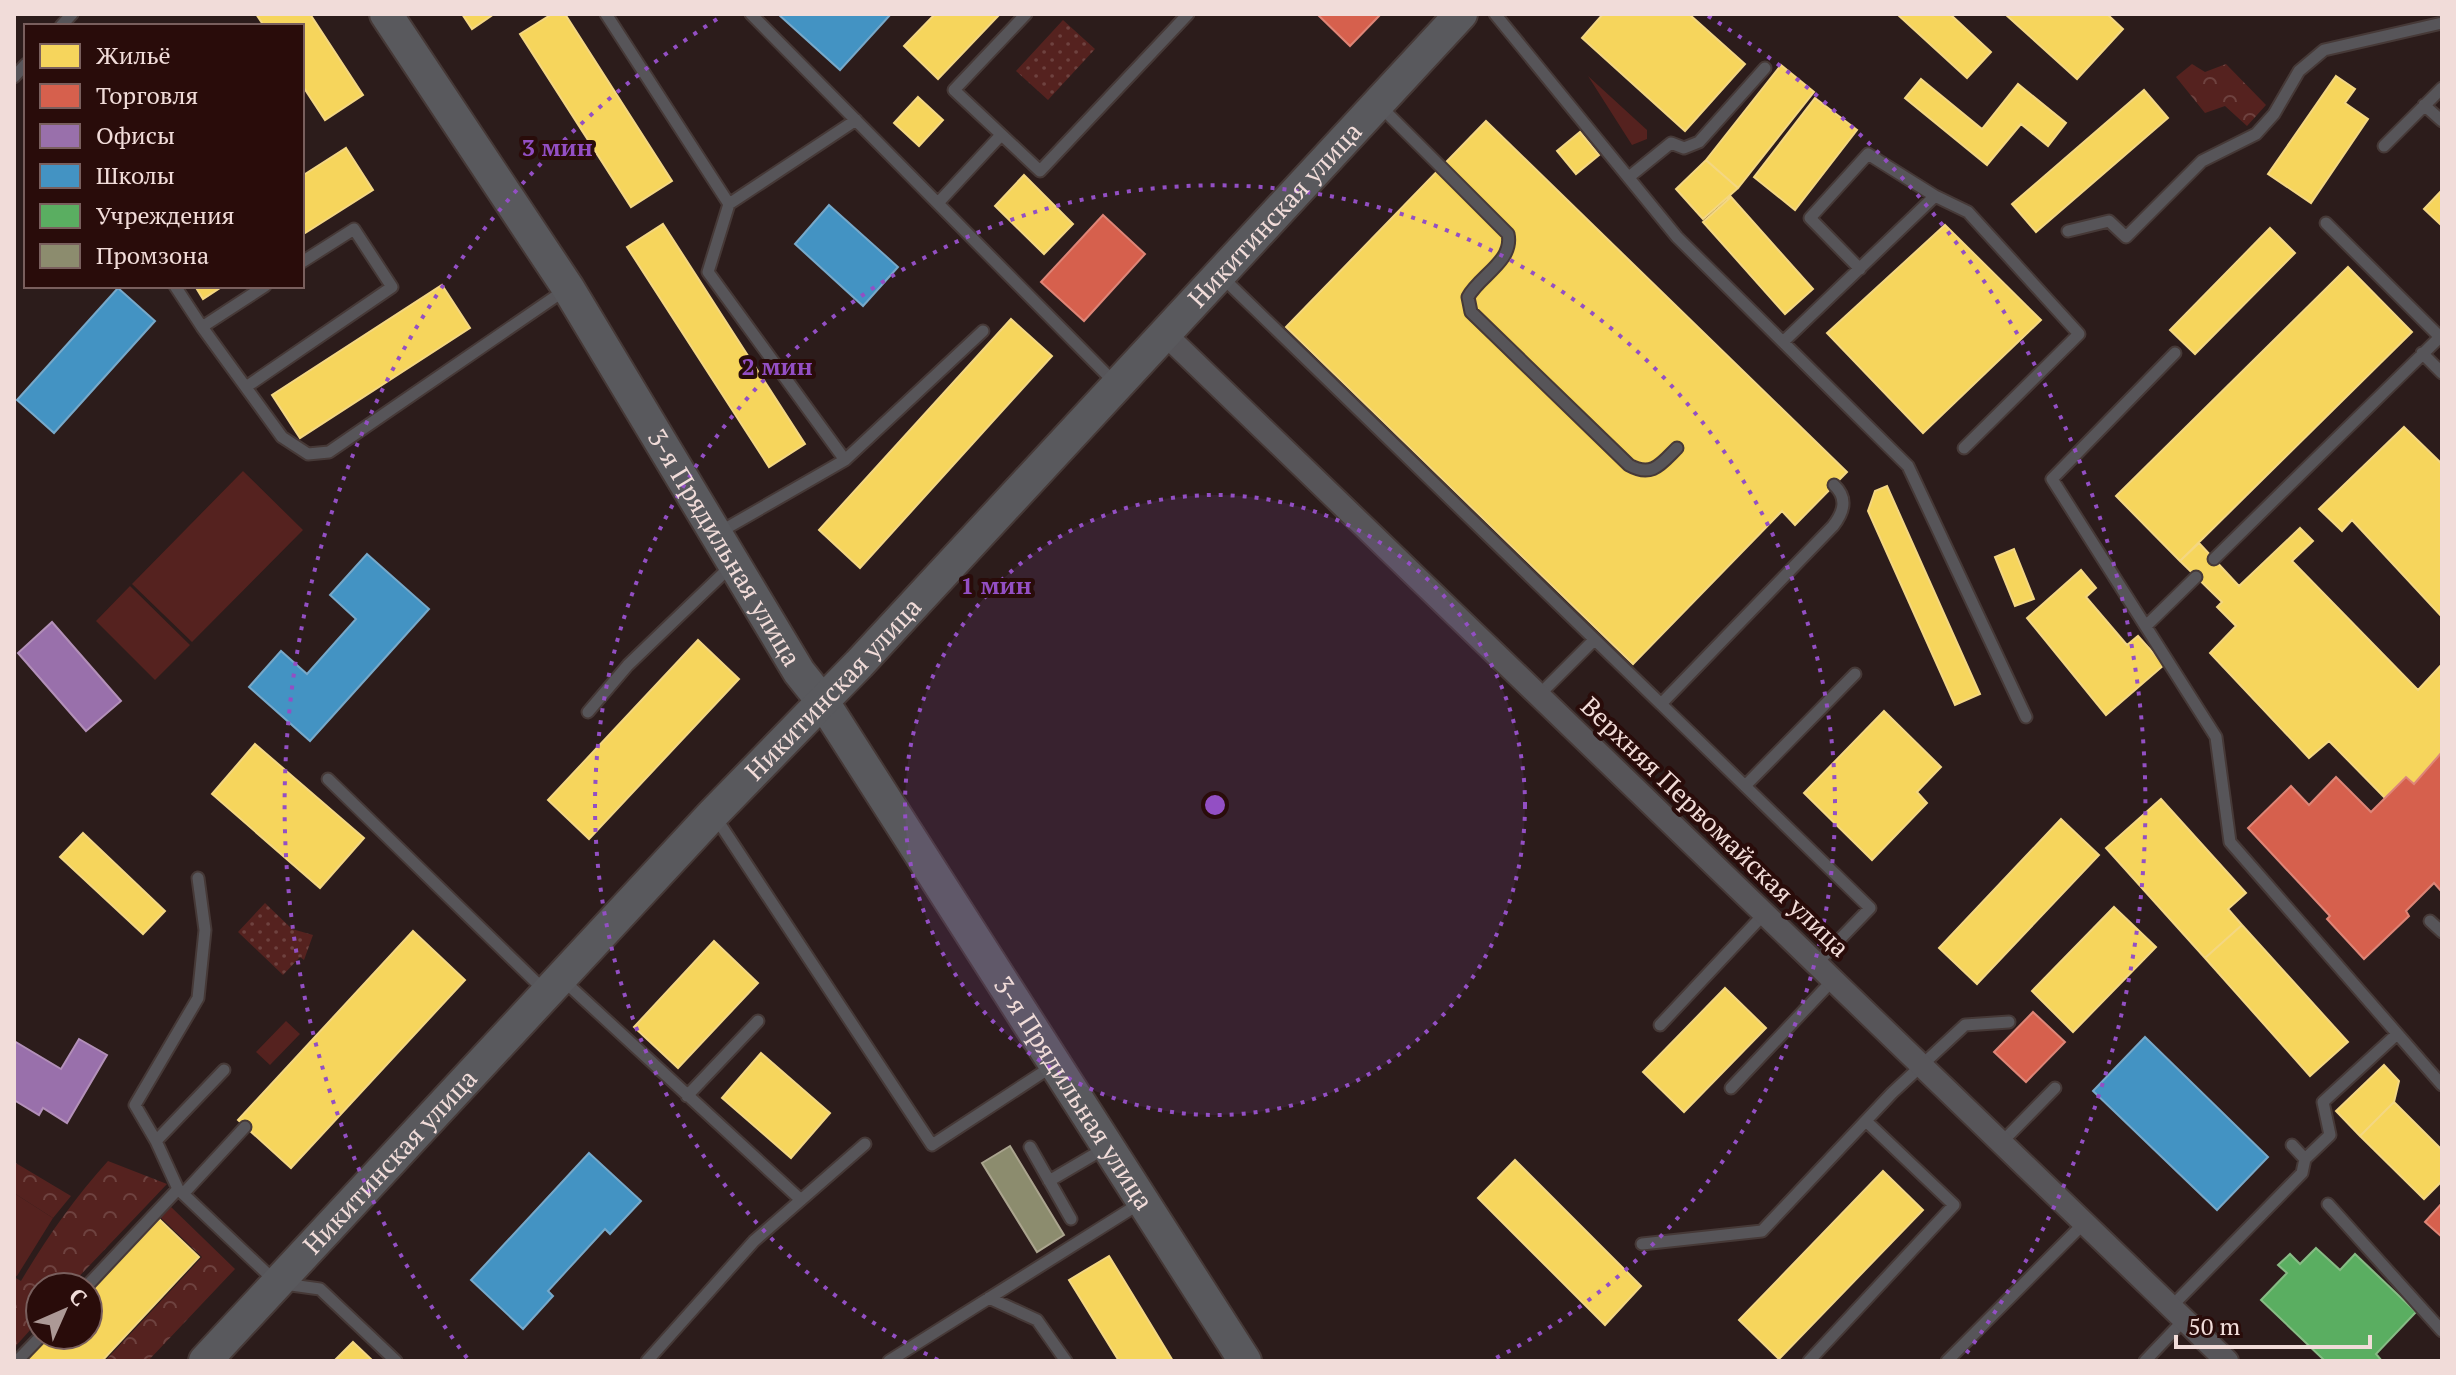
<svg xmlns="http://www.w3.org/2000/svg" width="2456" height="1375" font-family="'PT Serif',serif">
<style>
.green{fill:#55221f}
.forest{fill:url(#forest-crowns)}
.park{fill:url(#park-dots)}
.homes{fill:#f6d55c;stroke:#f4d782;stroke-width:2}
.shops{fill:#d6604d;stroke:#de8577;stroke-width:2}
.offices{fill:#9970ab;stroke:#b390b9;stroke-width:2}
.schools{fill:#4393c3;stroke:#77a9ca;stroke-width:2}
.public{fill:#5aae61;stroke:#87bc85;stroke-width:2}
.industry{fill:#8c8c6e;stroke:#aaa48e;stroke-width:2}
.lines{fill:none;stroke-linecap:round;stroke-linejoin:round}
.lane-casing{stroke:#463937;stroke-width:15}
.street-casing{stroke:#463937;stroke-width:26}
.secondary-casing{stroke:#463937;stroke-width:36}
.lane{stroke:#575559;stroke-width:11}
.street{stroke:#575559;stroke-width:22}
.secondary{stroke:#59595d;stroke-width:32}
.ring{fill:none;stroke:#934fc4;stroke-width:4;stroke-dasharray:4 8}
.labels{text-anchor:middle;stroke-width:8;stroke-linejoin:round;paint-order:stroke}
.street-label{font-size:26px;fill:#f1dcd9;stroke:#290c0a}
.centre{fill:#934fc4;stroke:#290c0a;stroke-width:4}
.ring-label{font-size:24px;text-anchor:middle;font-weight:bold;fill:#934fc4;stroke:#290c0a;stroke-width:8;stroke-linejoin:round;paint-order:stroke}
</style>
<defs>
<pattern id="forest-crowns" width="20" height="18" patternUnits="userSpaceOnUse" patternTransform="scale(2)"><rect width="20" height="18" fill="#55221f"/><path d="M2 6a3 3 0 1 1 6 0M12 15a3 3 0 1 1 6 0" fill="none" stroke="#6e423f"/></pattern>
<pattern id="park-dots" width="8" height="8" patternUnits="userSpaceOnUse" patternTransform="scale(2)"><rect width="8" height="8" fill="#55221f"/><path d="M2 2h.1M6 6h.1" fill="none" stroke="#6e423f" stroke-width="1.8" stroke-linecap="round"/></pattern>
</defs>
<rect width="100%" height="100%" fill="#2c1c1b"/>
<!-- green -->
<path class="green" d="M 1588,76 L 1647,130 L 1647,139 L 1632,145 Z
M 243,471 L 303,530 L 192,642 L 132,584 Z
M 130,586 L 190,645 L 155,680 L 96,621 Z
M 286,1021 L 300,1034 L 270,1065 L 256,1052 Z
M 14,1193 L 53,1218 L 17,1276 L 14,1275 Z"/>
<!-- forest -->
<path class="forest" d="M 2192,64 L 2205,72 L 2226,64 L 2266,105 L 2247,126 L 2225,106 L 2205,113 L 2176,77 Z
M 108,1161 L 167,1184 L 69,1287 L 40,1287 L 40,1319 L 14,1348 L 14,1277 L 21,1281 C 47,1237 74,1199 108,1161 Z
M 14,1162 L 71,1196 L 53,1218 L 14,1193 Z
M 170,1206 L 235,1269 L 148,1361 L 105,1361 L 202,1257 L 160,1217 Z"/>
<!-- park -->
<path class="park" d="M 1063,20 L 1095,49 L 1048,100 L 1016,71 Z
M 265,903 L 292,929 L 313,935 L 304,960 L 300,957 L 283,975 L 238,932 Z"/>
<!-- homes -->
<path class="homes" d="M 256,14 L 310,14 L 363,95 L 325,120 L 302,85 L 302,26 L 264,26 Z
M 462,14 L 494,14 L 472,29 Z
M 552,14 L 565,14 L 672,181 L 631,207 L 520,34 Z
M 935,14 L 1000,14 L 938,79 L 904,46 Z
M 1603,14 L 1689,14 L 1745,64 L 1685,131 L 1582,38 Z
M 1897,14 L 1950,14 L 1991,52 L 1967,78 Z
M 2005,14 L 2107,14 L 2123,29 L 2077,79 Z
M 1781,65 L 1814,92 L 1738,188 L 1706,160 Z
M 2336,76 L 2355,89 L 2345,103 L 2368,119 L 2311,203 L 2268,174 Z
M 1921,79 L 1982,129 L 2018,84 L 2066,123 L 2048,146 L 2021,124 L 1987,165 L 1905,98 Z
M 2144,90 L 2168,118 L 2036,232 L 2012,204 Z
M 918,97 L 943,120 L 919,146 L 894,123 Z
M 1815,98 L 1857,130 L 1795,210 L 1754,177 Z
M 1486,121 L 1847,472 L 1795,525 L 1782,511 L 1633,664 L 1286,327 Z
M 1580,132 L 1599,155 L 1576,174 L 1557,151 Z
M 346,148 L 373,190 L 302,235 L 302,176 Z
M 1706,160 L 1738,188 L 1703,219 L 1676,189 Z
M 1024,175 L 1073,224 L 1044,254 L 995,206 Z
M 2442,190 L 2442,226 L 2424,209 Z
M 1731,197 L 1813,289 L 1785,314 L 1703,222 Z
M 663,224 L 805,444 L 769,467 L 627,247 Z
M 1945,225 L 2041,320 L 1923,433 L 1827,333 Z
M 2270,228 L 2295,253 L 2195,354 L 2170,330 Z
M 2348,267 L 2412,332 L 2180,561 L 2116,496 Z
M 442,285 L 470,328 L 300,438 L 272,395 Z
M 195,286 L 223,286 L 203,299 Z
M 1011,319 L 1052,356 L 860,568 L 819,530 Z
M 2404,427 L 2442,464 L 2442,617 L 2352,520 L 2342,531 L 2319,509 Z
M 1887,486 L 1980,694 L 1955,705 L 1868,511 L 1875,491 Z
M 2300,528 L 2313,541 L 2292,561 L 2418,690 L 2442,664 L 2442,752 L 2414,784 L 2406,777 L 2385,798 L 2329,741 L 2309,758 L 2210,653 L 2236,626 L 2217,607 L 2222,602 L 2180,561 L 2199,543 L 2239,586 Z
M 2014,549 L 2034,599 L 2015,606 L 1995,557 Z
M 2081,570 L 2096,588 L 2086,597 L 2127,645 L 2138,636 L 2164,665 L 2106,715 L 2027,618 Z
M 698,640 L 739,679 L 589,839 L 548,800 Z
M 1884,711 L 1941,767 L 1917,792 L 1927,803 L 1872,860 L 1804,793 Z
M 255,744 L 364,838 L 320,888 L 212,794 Z
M 2161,799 L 2246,893 L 2228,909 L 2242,925 L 2205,958 L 2106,848 Z
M 2061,819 L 2099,855 L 1977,984 L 1939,948 Z
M 83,833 L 165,911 L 143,934 L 60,857 Z
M 2114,907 L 2156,947 L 2073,1032 L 2032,991 Z
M 2242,925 L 2348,1042 L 2310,1076 L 2205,958 Z
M 413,931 L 465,980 L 291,1168 L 238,1120 Z
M 714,941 L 758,983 L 678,1068 L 634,1027 Z
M 1725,988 L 1766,1028 L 1684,1112 L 1643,1072 Z
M 761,1053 L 830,1113 L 791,1158 L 722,1098 Z
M 2384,1065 L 2399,1081 L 2394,1102 L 2360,1136 L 2336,1111 Z
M 2394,1102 L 2442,1150 L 2442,1181 L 2424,1199 L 2360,1136 Z
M 1515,1160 L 1641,1286 L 1605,1325 L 1478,1198 Z
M 1883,1171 L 1923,1210 L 1779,1359 L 1739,1320 Z
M 159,1219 L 199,1257 L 102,1361 L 25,1361 L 50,1335 L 88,1335 L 88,1294 Z
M 1109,1256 L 1128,1287 L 1173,1361 L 1119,1361 L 1069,1280 Z
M 353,1342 L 373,1361 L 334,1361 Z"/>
<!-- shops -->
<path class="shops" d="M 1317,14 L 1381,14 L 1350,46 Z
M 1103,215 L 1145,254 L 1084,321 L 1041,282 Z
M 2442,752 L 2442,892 L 2434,883 L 2406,911 L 2409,916 L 2364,959 L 2327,919 L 2330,916 L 2248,828 L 2291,786 L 2309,805 L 2336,777 L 2371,812 L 2406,777 L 2414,784 Z
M 2033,1012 L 2065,1042 L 2026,1082 L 1994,1052 Z
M 2442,1203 L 2442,1237 L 2425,1222 Z"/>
<!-- offices -->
<path class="offices" d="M 52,622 L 121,701 L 86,731 L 18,653 Z
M 79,1039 L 107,1055 L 67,1123 L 43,1108 L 39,1115 L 14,1100 L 14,1041 L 61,1069 Z"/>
<!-- schools -->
<path class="schools" d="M 778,14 L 891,14 L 840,70 Z
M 829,205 L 898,267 L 863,306 L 795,244 Z
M 118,288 L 155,321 L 54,433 L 17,400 Z
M 367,554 L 429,609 L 310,741 L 249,687 L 281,651 L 307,674 L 356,619 L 330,595 Z
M 2145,1037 L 2268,1157 L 2217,1210 L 2093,1091 Z
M 589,1153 L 641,1201 L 610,1234 L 605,1229 L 548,1291 L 553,1296 L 523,1329 L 471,1280 Z"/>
<!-- public -->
<path class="public" d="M 2316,1248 L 2340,1270 L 2355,1254 L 2416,1312 L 2376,1354 L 2382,1361 L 2325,1361 L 2261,1300 L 2287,1273 L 2278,1265 L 2290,1254 L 2300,1264 Z"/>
<!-- industry -->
<path class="industry" d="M 1010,1146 L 1064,1235 L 1037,1252 L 982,1163 Z"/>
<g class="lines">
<defs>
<path id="lane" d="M 606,14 L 729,204 L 708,272 L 845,460 L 983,331
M 751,14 L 1116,384
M 1026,14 L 954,90 L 1040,171 L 1188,14
M 1495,14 L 1677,237 L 1908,466 L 2026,717
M 61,26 L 72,14
M 14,77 L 26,64
M 2424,105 L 2442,121
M 1381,107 L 1508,234 C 1514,261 1479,276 1468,297 L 1471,312 L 1629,465 C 1652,478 1661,464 1677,448
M 2384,146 L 2442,88
M 1629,177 L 1671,143 L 1684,148 L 1699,142 L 1765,68
M 938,203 L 1001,135
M 729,204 L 856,120
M 2068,231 L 2109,221 L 2126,237 L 2202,161 L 2256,134 L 2274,114 L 2299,71 L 2324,50 L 2442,23
M 1860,269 L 1810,218 L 1868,154 L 1935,196
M 1222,277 L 1661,704 L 1833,526 C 1844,512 1848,498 1834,485
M 175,286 L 202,327 L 282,437 L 308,454 L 329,452 L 565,290
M 202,327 L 265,286
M 1783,342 L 1935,196 L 1968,212 L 2079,334 L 1964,448
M 2175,353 L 2052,479 L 2216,737 L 2230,842 L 2442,1085
M 2422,353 L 2442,373
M 246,387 L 392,287 L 354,229 L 302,262
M 718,533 L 845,460
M 2214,559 L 2440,337 L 2326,223
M 2146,626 L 2196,577
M 1540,694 L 1594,640
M 1661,704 L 1870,908 L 1816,964
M 588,712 L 628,665 L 731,566
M 328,779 L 545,991
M 1745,786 L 1855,674
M 716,818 L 932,1145 L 1051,1067
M 2430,921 L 2442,932
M 563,980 L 801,1200
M 1660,1025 L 1764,914
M 224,1070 L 156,1141 L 178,1189 L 277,1283 L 320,1289 L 396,1361
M 1731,1088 L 1832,981
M 687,1096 L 758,1021
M 156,1141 L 135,1105 L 198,998 L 205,930 L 198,878
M 2002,1142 L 2055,1088
M 1030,1147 L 1071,1219
M 2305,1159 L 2330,1135 L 2323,1102 L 2397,1034
M 1049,1181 L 1107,1147
M 183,1194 L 245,1127
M 2328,1204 L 2442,1331
M 1642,1244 L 1762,1231 L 1892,1093 L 1965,1025 L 2009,1022
M 86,1287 L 178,1189
M 989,1298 L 1037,1320 L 1066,1361
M 2171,1307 L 2302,1173 L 2305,1159 L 2292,1145
M 17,1361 L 42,1335
M 647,1361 L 754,1241 L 865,1144
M 889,1361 L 1142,1202
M 1809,1361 L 1954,1205 L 1866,1121
M 1947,1361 L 2085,1222
M 2145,1361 L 2184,1320"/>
<path id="street" d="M 1165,334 L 2227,1361"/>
<g id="secondary">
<path id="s1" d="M 386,14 L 568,288 L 799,672 L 823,702 L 1245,1361"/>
<path id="s2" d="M 205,1361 L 713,814 L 859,664 L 1461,14"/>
</g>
</defs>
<!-- lane casing -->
<use href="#lane" class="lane-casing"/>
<!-- street casing -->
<use href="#street" class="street-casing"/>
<!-- secondary casing -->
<use href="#secondary" class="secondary-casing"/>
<!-- lane -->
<use href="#lane" class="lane"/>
<!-- street -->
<use href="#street" class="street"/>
<!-- secondary -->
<use href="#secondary" class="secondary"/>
</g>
<!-- distance rings -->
<circle cx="1215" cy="805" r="310" fill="#934fc4" fill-opacity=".12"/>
<g class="ring">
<circle cx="1215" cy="805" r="310"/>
<path d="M938 1360A620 620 0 1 1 1492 1360"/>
<path d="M467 1358A930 930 0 0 1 722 16M1708 16A930 930 0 0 1 1963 1358"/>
</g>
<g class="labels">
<!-- street labels -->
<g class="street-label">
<text dy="9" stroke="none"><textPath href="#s2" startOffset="1568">Никитинская улица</textPath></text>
<text dy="9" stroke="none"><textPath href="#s1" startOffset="632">3-я Прядильная улица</textPath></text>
<text dy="9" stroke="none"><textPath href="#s2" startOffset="920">Никитинская улица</textPath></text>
<text transform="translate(1715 827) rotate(44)" y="9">Верхняя Первомайская улица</text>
<text dy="9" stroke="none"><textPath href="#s1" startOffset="1280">3-я Прядильная улица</textPath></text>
<text dy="9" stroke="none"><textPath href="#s2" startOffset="272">Никитинская улица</textPath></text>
</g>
</g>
<circle cx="1215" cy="805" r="12" class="centre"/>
<g class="ring-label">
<text x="557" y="156">3 мин</text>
<text x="777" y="375">2 мин</text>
<text x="996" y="594">1 мин</text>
</g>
<!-- border -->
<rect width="2456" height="1375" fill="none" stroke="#f1dcd9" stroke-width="32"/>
<!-- legend -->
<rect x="24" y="24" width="280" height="264" fill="#290c0a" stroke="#795f5d" stroke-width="2"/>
<rect x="40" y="44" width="40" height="24" fill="#f6d55c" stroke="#795f5d" stroke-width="2"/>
<text x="96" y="64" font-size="24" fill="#f1dcd9">Жильё</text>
<rect x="40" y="84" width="40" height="24" fill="#d6604d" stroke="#795f5d" stroke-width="2"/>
<text x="96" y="104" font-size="24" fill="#f1dcd9">Торговля</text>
<rect x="40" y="124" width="40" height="24" fill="#9970ab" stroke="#795f5d" stroke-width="2"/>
<text x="96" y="144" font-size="24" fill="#f1dcd9">Офисы</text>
<rect x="40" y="164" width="40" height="24" fill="#4393c3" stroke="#795f5d" stroke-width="2"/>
<text x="96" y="184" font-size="24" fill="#f1dcd9">Школы</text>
<rect x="40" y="204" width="40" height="24" fill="#5aae61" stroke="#795f5d" stroke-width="2"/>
<text x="96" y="224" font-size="24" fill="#f1dcd9">Учреждения</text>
<rect x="40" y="244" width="40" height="24" fill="#8c8c6e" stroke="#795f5d" stroke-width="2"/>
<text x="96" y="264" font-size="24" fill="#f1dcd9">Промзона</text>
<!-- north arrow -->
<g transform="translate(64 1311) rotate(45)"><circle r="38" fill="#290c0a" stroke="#795f5d" stroke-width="2"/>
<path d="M0-6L14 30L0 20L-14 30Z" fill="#ac9996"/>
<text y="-12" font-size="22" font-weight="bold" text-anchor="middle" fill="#f1dcd9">С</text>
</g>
<!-- scale -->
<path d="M2176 1335v12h194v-12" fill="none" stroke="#f1dcd9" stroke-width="4"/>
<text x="2188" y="1335" font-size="24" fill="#f1dcd9" stroke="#290c0a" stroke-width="6" paint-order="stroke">50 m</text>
</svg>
